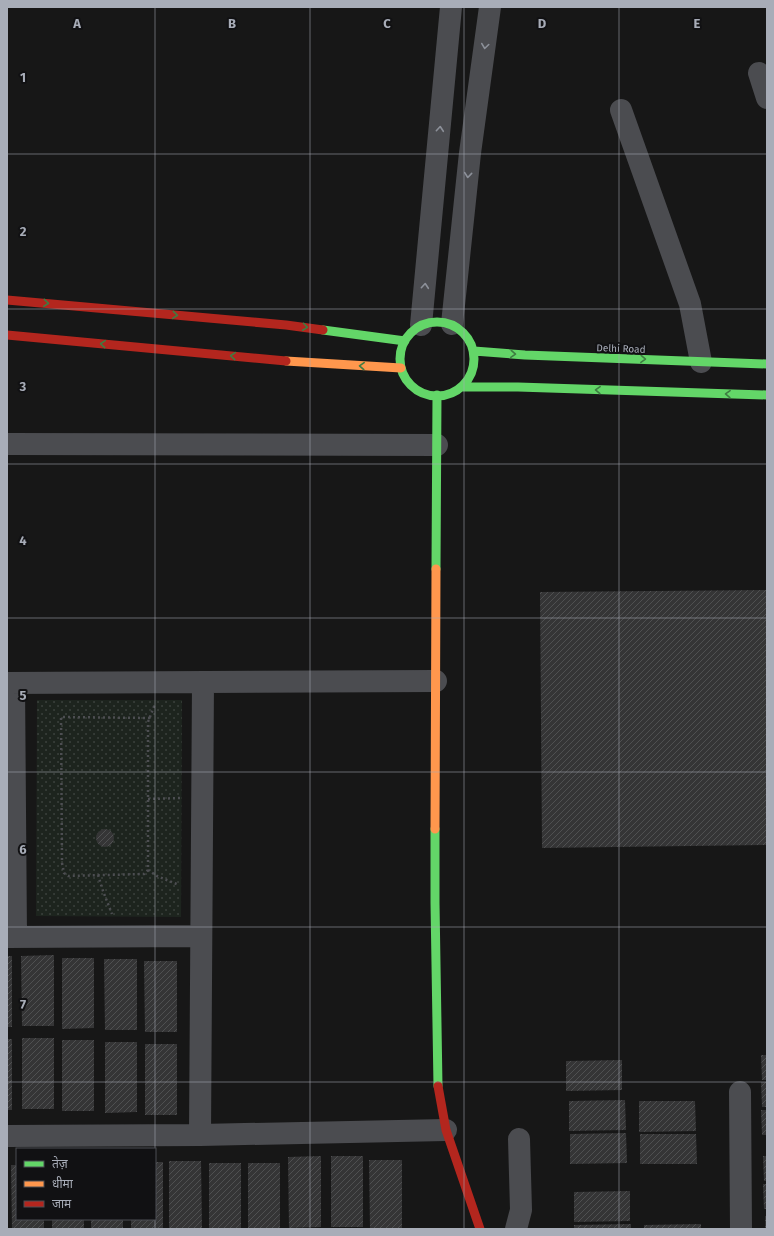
<svg xmlns="http://www.w3.org/2000/svg" width="774" height="1236" font-family="'Fira Sans','Noto Sans Devanagari',sans-serif">
<style>
.park{fill:url(#park-dots)}
.building{fill:url(#building-hatch)}
.lines{fill:none;stroke-linecap:round;stroke-linejoin:round}
.path{stroke:#4d4e52;stroke-width:2.5;stroke-dasharray:2 3;stroke-linecap:butt}
.street{stroke:#4b4c50;stroke-width:22}
.fast{stroke:#63d668;stroke-width:9}
.slow{stroke:#ff974d;stroke-width:9}
.jam{stroke:#b3261e;stroke-width:9}
.oneway{stroke:#8c9099}
.oneway2{stroke:#3e7d42}
.grid{fill:none;stroke:#a8adb8;stroke-width:1;stroke-opacity:0.55}
.labels{text-anchor:middle;stroke-width:4;stroke-linejoin:round;paint-order:stroke}
.street-label{font-size:10px;fill:#a8adb8;stroke:#111113}
.grid-label{font-size:13px;text-anchor:middle;font-weight:bold;fill:#a8adb8;stroke:#111113;stroke-width:4;stroke-linejoin:round;paint-order:stroke}
</style>
<defs>
<pattern id="park-dots" width="8" height="8" patternUnits="userSpaceOnUse"><rect width="8" height="8" fill="#1d241e"/><path d="M2 2h.1M6 6h.1" fill="none" stroke="#3b413d" stroke-width="1.8" stroke-linecap="round"/></pattern>
<pattern id="building-hatch" width="6" height="6" patternUnits="userSpaceOnUse"><rect width="6" height="6" fill="#353536"/><path d="M-1 1l2-2M0 6l6-6M5 7l2-2" fill="none" stroke="#4f5051"/></pattern>
</defs>
<rect width="100%" height="100%" fill="#171717"/>
<!-- park -->
<path class="park" d="M 37,700 L 182,700 L 181,917 L 36,916 Z"/>
<!-- building -->
<path class="building" d="M 767,590 L 767,845 L 542,848 L 540,592 Z
M96 838a9 9 0 1 1 18 0a9 9 0 1 1-18 0Z
M 54,955 L 54,1026 L 22,1026 L 21,956 Z
M 7,956 L 12,956 L 12,1027 L 7,1027 Z
M 62,958 L 94,958 L 94,1028 L 62,1029 Z
M 104,959 L 137,959 L 137,1030 L 105,1030 Z
M 144,961 L 177,961 L 177,1032 L 145,1032 Z
M 22,1038 L 54,1038 L 54,1109 L 22,1109 Z
M 7,1039 L 12,1039 L 12,1110 L 7,1110 Z
M 62,1040 L 94,1040 L 94,1111 L 62,1111 Z
M 105,1042 L 137,1042 L 137,1112 L 105,1113 Z
M 145,1044 L 177,1044 L 177,1115 L 145,1115 Z
M 761,1055 L 767,1055 L 767,1080 L 762,1080 Z
M 622,1060 L 622,1090 L 566,1091 L 566,1061 Z
M 761,1082 L 767,1082 L 767,1107 L 762,1107 Z
M 625,1100 L 626,1130 L 569,1131 L 569,1101 Z
M 639,1101 L 695,1101 L 696,1131 L 639,1132 Z
M 761,1110 L 767,1110 L 767,1135 L 762,1135 Z
M 626,1133 L 627,1163 L 570,1164 L 570,1134 Z
M 640,1134 L 696,1134 L 697,1164 L 640,1164 Z
M 321,1156 L 321,1227 L 289,1228 L 288,1157 Z
M 331,1156 L 363,1156 L 363,1227 L 331,1227 Z
M 763,1156 L 767,1156 L 767,1181 L 764,1181 Z
M 369,1160 L 402,1160 L 402,1229 L 370,1229 Z
M 169,1161 L 201,1161 L 202,1229 L 169,1229 Z
M 155,1162 L 163,1162 L 163,1229 L 131,1229 L 131,1219 L 155,1219 Z
M 209,1163 L 241,1163 L 241,1229 L 209,1229 Z
M 248,1163 L 280,1163 L 280,1229 L 248,1229 Z
M 11,1165 L 17,1165 L 17,1219 L 44,1219 L 44,1229 L 12,1229 Z
M 763,1184 L 767,1184 L 767,1209 L 764,1209 Z
M 630,1191 L 630,1221 L 574,1222 L 574,1192 Z
M 765,1216 L 767,1216 L 767,1228 L 765,1228 Z
M 52,1219 L 84,1219 L 84,1229 L 52,1229 Z
M 91,1219 L 123,1219 L 123,1229 L 91,1229 Z
M 631,1224 L 631,1229 L 574,1229 L 574,1225 Z
M 701,1224 L 701,1229 L 644,1229 L 644,1225 Z"/>
<g class="lines">
<!-- path -->
<path class="path" d="M 150,718 L 61,717 L 62,863 L 64,873 L 68,876 L 144,874 L 148,870 L 148,722 L 155,704
M 148,799 L 182,798
M 148,870 L 157,876 L 179,885
M 98,875 L 103,891 L 112,914"/>
<!-- street -->
<path class="street" d="M 759,73 L 767,98
M 621,110 L 690,304 L 701,362
M 452,324 L 470,153 L 490,7
M 421,325 L 451,7
M 7,444 L 437,445
M 7,683 L 436,681
M 14,683 L 16,937
M 7,937 L 201,936
M 740,1092 L 741,1229
M 200,1135 L 203,682
M 7,1136 L 200,1135 L 446,1130
M 516,1229 L 521,1210 L 519,1139"/>
<!-- fast -->
<path class="fast" d="M400 359a37 37 0 1 1 74 0a37 37 0 1 1-74 0Z
M 323,330 L 405,341
M 474,351 L 525,355 L 767,364
M 461,387 L 518,387 L 767,395
M 436,569 L 437,395
M 435,829 L 435,903 L 438,1086"/>
<!-- slow -->
<path class="slow" d="M 286,361 L 401,368
M 435,829 L 436,569"/>
<!-- jam -->
<path class="jam" d="M 7,300 L 286,325 L 323,330
M 7,335 L 286,361
M 438,1086 L 446,1130 L 480,1229"/>
</g>
<!-- one-way arrows -->
<defs><path id="oneway-chevron" d="M-2-3.5L2.5 0L-2 3.5" fill="none" stroke-width="1.6" stroke-linecap="round" stroke-linejoin="round"/></defs>
<g class="oneway">
<use href="#oneway-chevron" transform="translate(485 46) rotate(98)"/>
<use href="#oneway-chevron" transform="translate(440 129) rotate(-85)"/>
<use href="#oneway-chevron" transform="translate(468 175) rotate(96)"/>
<use href="#oneway-chevron" transform="translate(425 286) rotate(-85)"/>
</g>
<g class="oneway2">
<use href="#oneway-chevron" transform="translate(46 303) rotate(5)"/>
<use href="#oneway-chevron" transform="translate(175 315) rotate(5)"/>
<use href="#oneway-chevron" transform="translate(305 327) rotate(8)"/>
<use href="#oneway-chevron" transform="translate(103 344) rotate(-175)"/>
<use href="#oneway-chevron" transform="translate(513 354) rotate(4)"/>
<use href="#oneway-chevron" transform="translate(233 356) rotate(-175)"/>
<use href="#oneway-chevron" transform="translate(643 359) rotate(2)"/>
<use href="#oneway-chevron" transform="translate(362 366) rotate(-177)"/>
<use href="#oneway-chevron" transform="translate(598 390) rotate(-178)"/>
<use href="#oneway-chevron" transform="translate(728 394) rotate(-178)"/>
</g>
<!-- grid -->
<path class="grid" d="M 155,7 L 155,1149M 310,7 L 310,1229M 464,7 L 464,1229M 619,7 L 619,1229M 7,154 L 767,154M 7,309 L 767,309M 7,464 L 767,464M 7,618 L 767,618M 7,772 L 767,772M 7,927 L 767,927M 7,1082 L 767,1082M 155,1219 L 155,1229"/>
<g class="labels">
<!-- street labels -->
<g class="street-label">
<text transform="translate(621 348) rotate(2)" y="4">Delhi Road</text>
</g>
</g>
<g class="grid-label">
<text x="77" y="28">A</text>
<text x="232" y="28">B</text>
<text x="387" y="28">C</text>
<text x="542" y="28">D</text>
<text x="697" y="28">E</text>
<text x="23" y="82">1</text>
<text x="23" y="236">2</text>
<text x="23" y="391">3</text>
<text x="23" y="545">4</text>
<text x="23" y="700">5</text>
<text x="23" y="854">6</text>
<text x="23" y="1009">7</text>
</g>
<!-- border -->
<rect width="774" height="1236" fill="none" stroke="#a8adb8" stroke-width="16"/>
<!-- legend -->
<rect x="16" y="1148" width="140" height="72" fill="#111113" stroke="#4d4f55"/>
<rect x="24" y="1161" width="20" height="6" fill="#63d668" stroke="#4d4f55"/>
<text x="52" y="1168" font-size="12" fill="#a8adb8">तेज़</text>
<rect x="24" y="1181" width="20" height="6" fill="#ff974d" stroke="#4d4f55"/>
<text x="52" y="1188" font-size="12" fill="#a8adb8">धीमा</text>
<rect x="24" y="1201" width="20" height="6" fill="#b3261e" stroke="#4d4f55"/>
<text x="52" y="1208" font-size="12" fill="#a8adb8">जाम</text>
</svg>
